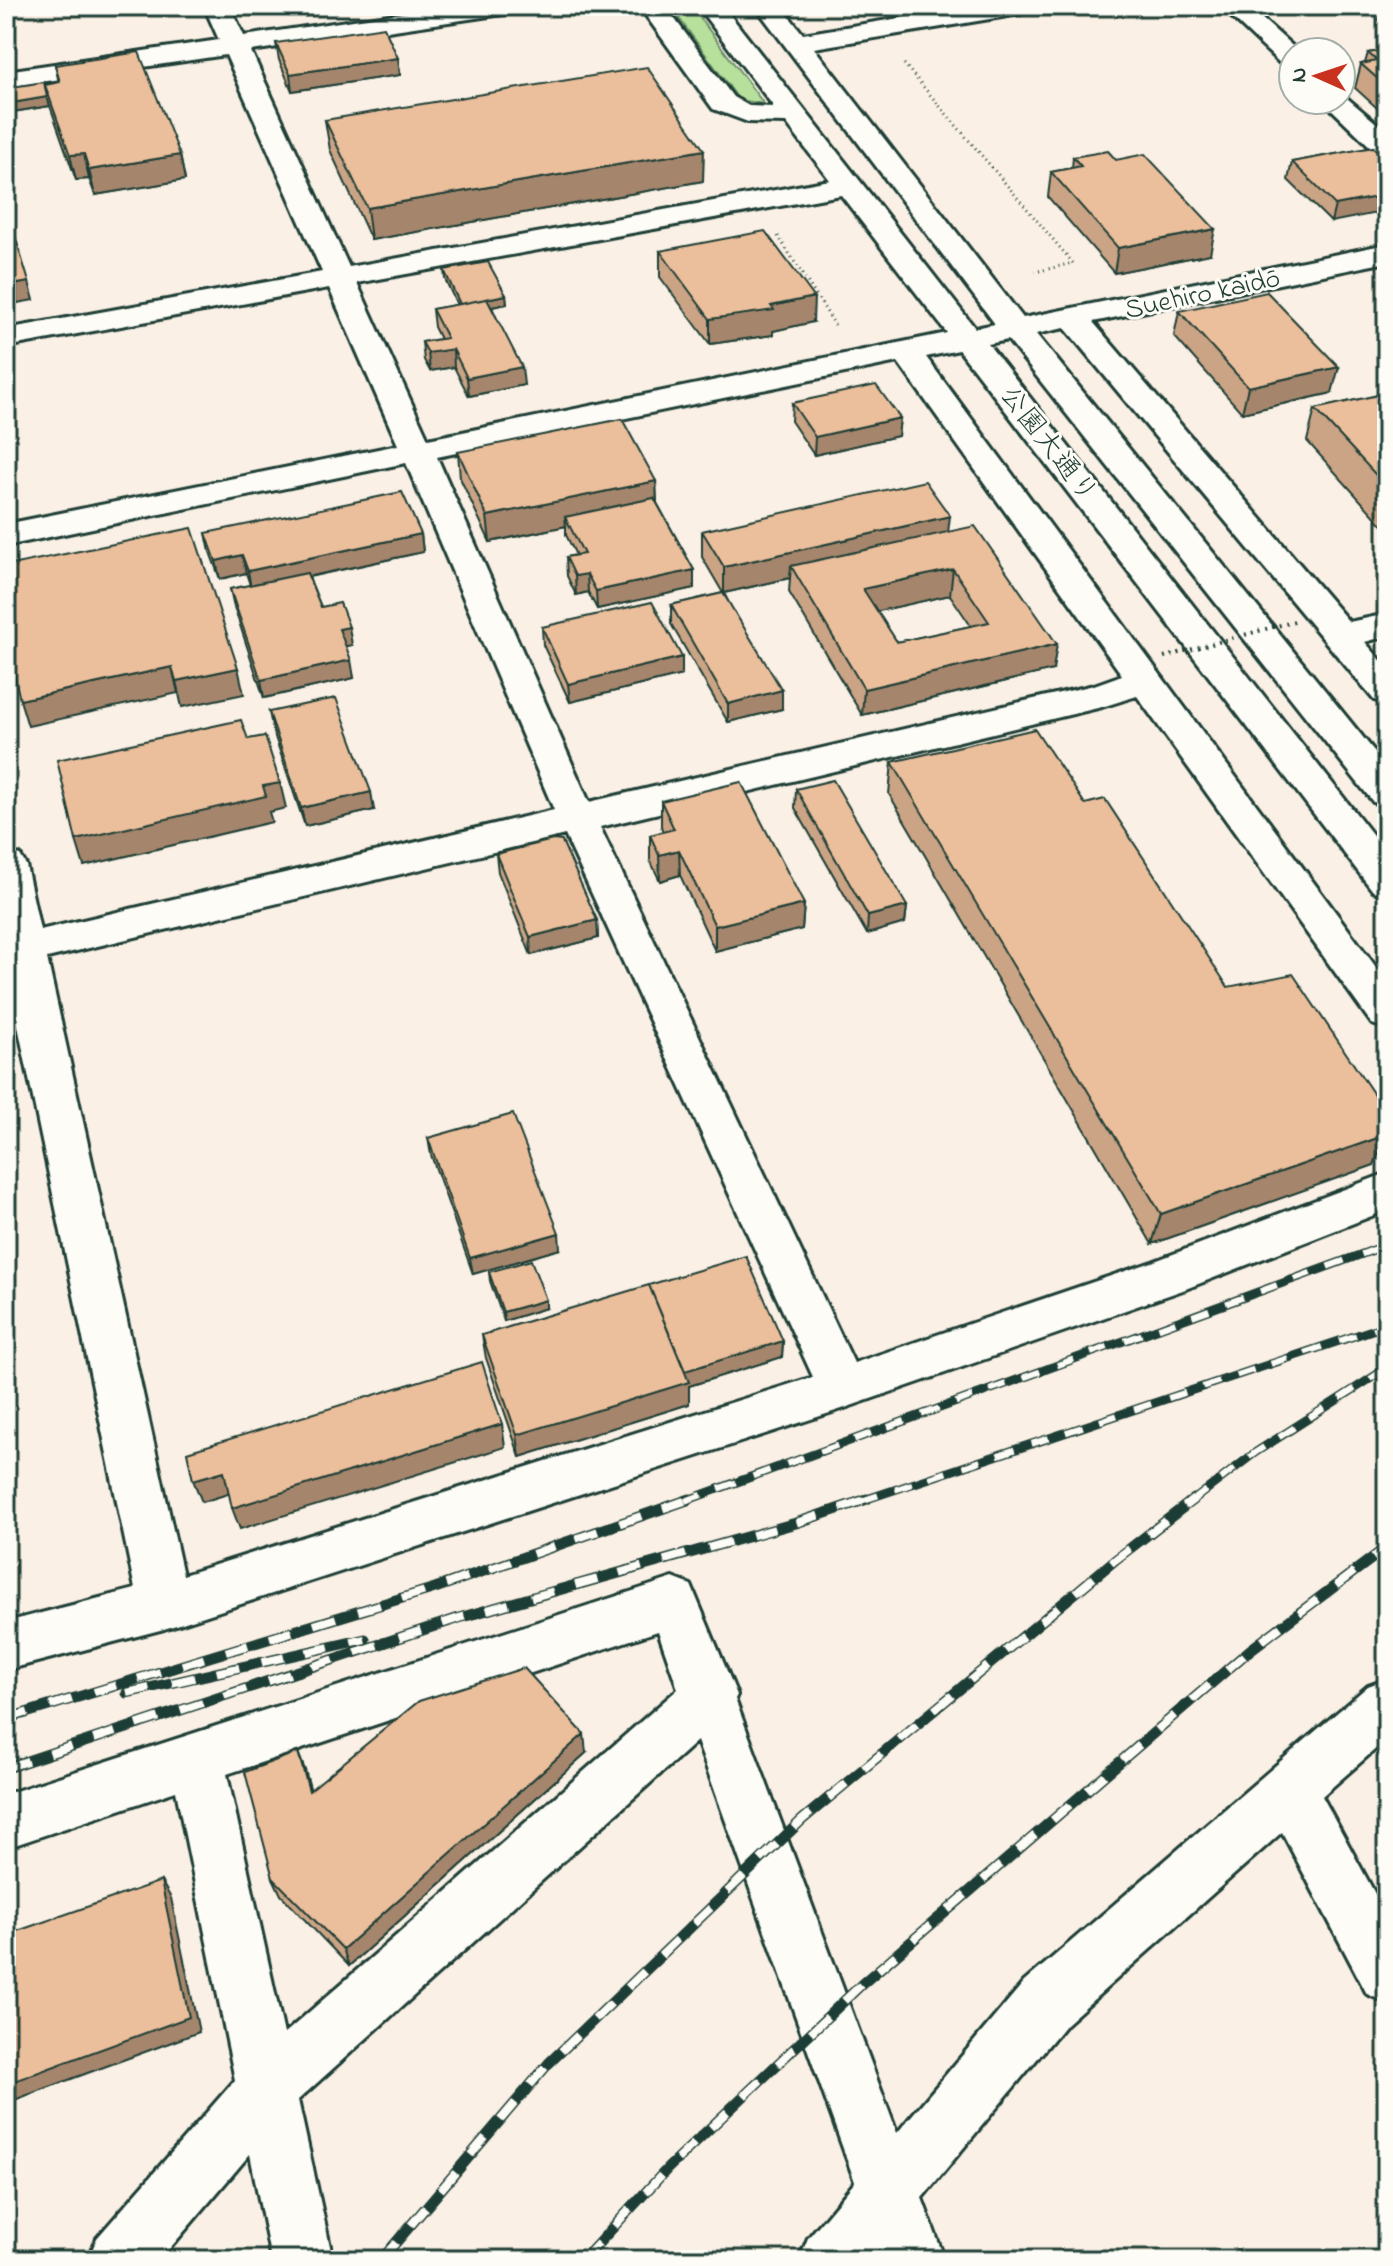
<svg xmlns="http://www.w3.org/2000/svg" width="1393" height="2266" font-family="'Indie Flower','Klee One',sans-serif">
<style>
.green{fill:#b7e09c;stroke:#6b8e68;stroke-width:2}
.lines{fill:none;stroke-linecap:round;stroke-linejoin:round}
.minor-casing{stroke:#1f3d34;stroke-width:6}
.path{stroke:#1f3d34;stroke-width:3;stroke-dasharray:1 4;stroke-linecap:butt}
.minor{fill:#fdfcf7;fill-rule:evenodd}
.rail-far1-casing{stroke:#1f3d34;stroke-width:9}
.rail-casing{stroke:#1f3d34;stroke-width:11}
.rail-far1{stroke:#fdfcf7;stroke-width:6;stroke-dasharray:18;stroke-linecap:butt}
.rail{stroke:#fdfcf7;stroke-width:8;stroke-dasharray:23;stroke-linecap:butt}
.path-bridge{stroke:#1f3d34;stroke-width:4;stroke-dasharray:2 5;stroke-linecap:butt}
.wall{fill:#cba486;stroke:#1f3d34;stroke-width:2;fill-rule:evenodd}
.shaded-wall{fill:#a5866d;stroke:#1f3d34;stroke-width:2}
.building{fill:#ecbf9c;stroke:#1f3d34;stroke-width:2;fill-rule:evenodd}
.labels{text-anchor:middle;stroke-width:6;stroke-linejoin:round;paint-order:stroke}
.far-street-label{font-size:28px;fill:#1f3d34;stroke:#fdfcf7}
</style>
<rect width="100%" height="100%" fill="#faf0e5"/>
<filter id="ink" filterUnits="userSpaceOnUse"><feTurbulence type="fractalNoise" baseFrequency=".0125" numOctaves="2"/><feDisplacementMap in="SourceGraphic" scale="16" xChannelSelector="R" yChannelSelector="G"/><feConvolveMatrix kernelMatrix="1 2 1 2 8 2 1 2 1" color-interpolation-filters="sRGB"/></filter>
<g filter="url(#ink)">
<!-- green -->
<path class="green" d="M 670,6 L 691,6 L 764,104 L 739,100 Z"/>
<g class="lines">
<defs>
<path id="minor" d="M 204,6 L 230,6 L 244,36 L 450,6 L 516,6 L 512,11 L 503,14 L 251,51 L 349,267 L 830,180 L 786,123 L 748,122 L 713,109 L 639,6 L 665,6 L 733,97 L 749,106 L 774,107 L 697,6 L 723,6 L 975,328 L 995,324 L 755,6 L 781,6 L 803,34 L 973,6 L 1033,6 L 1029,11 L 1020,14 L 814,48 L 1023,318 L 1387,244 L 1387,262 L 1093,322 L 1349,622 L 1387,614 L 1387,636 L 1365,642 L 1387,667 L 1387,703 L 1374,700 L 1065,328 L 1036,334 L 1387,767 L 1387,806 L 1373,802 L 1008,340 L 988,344 L 1387,853 L 1387,895 L 1373,891 L 959,350 L 926,357 L 1387,982 L 1387,1029 L 1372,1024 L 1137,696 L 1102,707 L 600,827 L 854,1363 L 1152,1262 L 1387,1173 L 1387,1210 L 1183,1290 L 842,1409 L 164,1629 L 6,1670 L 6,1622 L 135,1589 L 6,968 L 6,851 L 20,855 L 26,865 L 40,930 L 554,810 L 406,463 L 6,546 L 6,524 L 398,445 L 329,288 L 6,347 L 6,329 L 322,272 L 226,55 L 6,87 L 6,71 L 219,40 ZM 841,195 L 947,333 L 428,439 L 357,283 ZM 898,362 L 1122,675 L 1094,685 L 589,802 L 437,457 ZM 565,835 L 813,1377 L 183,1575 L 47,958 Z
M 1220,6 L 1248,6 L 1299,52 L 1293,52 L 1293,69 L 1284,67 Z
M 1341,93 L 1387,132 L 1387,155 L 1377,153 L 1322,100 L 1341,100 Z
M 673,1578 L 691,1585 L 737,1695 L 735,1699 L 897,2133 L 1024,1982 L 1368,1686 L 1387,1679 L 1387,1739 L 1322,1796 L 1387,1916 L 1387,2003 L 1367,1994 L 1282,1832 L 1066,2024 L 922,2198 L 945,2260 L 883,2260 L 879,2249 L 870,2260 L 799,2260 L 808,2238 L 855,2182 L 697,1741 L 298,2100 L 333,2260 L 271,2260 L 250,2154 L 160,2260 L 88,2260 L 97,2238 L 235,2080 L 176,1791 L 6,1848 L 6,1794 ZM 658,1631 L 678,1689 L 284,2034 L 227,1774 Z"/>
</defs>
<!-- minor casing -->
<use href="#minor" class="minor-casing"/>
<!-- path -->
<path class="path" d="M 904,64 L 1073,263 L 1035,272
M 778,236 L 835,325"/>
<!-- minor -->
<use href="#minor" class="minor"/>
<defs>
<path id="rail-far1" d="M 685,1501 L 1387,1245
M 861,1501 L 1387,1325
M 1192,1501 L 1256,1452 L 1387,1368"/>
<path id="rail" d="M 127,1693 L 365,1639
M 6,1719 L 435,1588 L 690,1499
M 6,1768 L 459,1618 L 796,1523 L 867,1499
M 381,2260 L 549,2063 L 802,1820 L 1115,1560 L 1194,1499
M 583,2260 L 668,2168 L 862,1984 L 1250,1650 L 1387,1547"/>
</defs>
<!-- rail-far1 casing -->
<use href="#rail-far1" class="rail-far1-casing"/>
<!-- rail casing -->
<use href="#rail" class="rail-casing"/>
<!-- rail-far1 -->
<use href="#rail-far1" class="rail-far1"/>
<!-- rail -->
<use href="#rail" class="rail"/>
<!-- path-bridge -->
<path class="path-bridge" d="M 1164,657 L 1295,621"/>
</g>
<!-- wall -->
<path class="wall" d="M 1259,6 L 1325,6 L 1293,11 L 1289,8 L 1266,12 Z
M 1387,10 L 1387,27 L 1379,20 L 1381,12 Z
M 276,43 L 398,58 L 400,75 L 292,91 L 279,60 Z
M 1387,50 L 1387,117 L 1355,88 L 1361,64 L 1365,63 L 1368,53 Z
M 55,65 L 180,155 L 185,180 L 95,195 L 89,179 L 76,180 L 50,106 L 6,113 L 6,88 L 45,85 L 59,83 Z
M 325,120 L 703,181 L 371,240 L 330,150 Z
M 1373,147 L 1331,222 L 1288,180 L 1292,162 Z
M 1073,157 L 1210,254 L 1114,273 L 1048,197 L 1051,172 L 1072,168 Z
M 660,251 L 813,322 L 773,331 L 773,335 L 710,344 L 660,277 Z
M 444,270 L 506,295 L 507,304 L 492,307 L 524,385 L 469,396 L 454,367 L 430,371 L 424,360 L 422,342 L 440,339 L 434,327 L 432,309 L 457,305 L 445,279 Z
M 1179,311 L 1332,393 L 1242,413 L 1174,336 Z
M 1387,393 L 1387,530 L 1307,441 L 1315,409 Z
M 792,403 L 900,418 L 898,436 L 814,455 L 791,421 Z
M 458,452 L 656,481 L 657,503 L 694,570 L 694,588 L 597,609 L 588,592 L 576,595 L 567,576 L 566,557 L 576,555 L 566,535 L 566,526 L 490,542 L 460,478 Z
M 702,531 L 948,532 L 1053,670 L 862,715 L 789,592 L 790,578 L 724,593 L 782,709 L 728,722 L 671,624 L 671,605 L 723,593 L 702,557 ZM 950,595 L 971,626 L 897,642 L 877,611 Z
M 206,533 L 421,534 L 423,552 L 309,577 L 321,607 L 352,645 L 346,646 L 354,678 L 264,698 L 234,607 L 230,589 L 250,585 L 246,573 L 220,579 L 210,552 Z
M 542,627 L 682,657 L 682,675 L 570,702 L 543,645 Z
M 269,712 L 374,810 L 305,826 L 273,731 Z
M 892,762 L 1085,804 L 1228,987 L 1386,1135 L 1374,1165 L 1152,1244 L 889,794 Z
M 796,789 L 907,906 L 905,923 L 867,934 L 795,808 Z
M 661,801 L 804,904 L 802,929 L 715,951 L 680,875 L 660,881 L 650,860 L 650,835 L 663,832 L 661,826 Z
M 496,854 L 597,920 L 598,938 L 531,955 L 498,872 Z
M 428,1138 L 560,1249 L 473,1274 L 431,1155 Z
M 489,1272 L 546,1308 L 504,1321 L 490,1281 Z
M 482,1335 L 783,1341 L 782,1357 L 689,1386 L 689,1404 L 520,1457 L 486,1358 Z
M 298,1752 L 310,1790 L 586,1753 L 349,1966 L 281,1895 L 273,1878 Z"/>
<!-- shaded-wall -->
<path class="shaded-wall" d="M 304,6 L 369,6 L 305,16 Z
M 1267,6 L 1290,6 L 1289,8 L 1266,12 Z
M 1294,6 L 1325,6 L 1293,11 Z
M 398,58 L 400,75 L 292,91 L 290,74 Z
M 47,97 L 50,106 L 6,113 L 6,104 Z
M 704,150 L 703,181 L 371,240 L 367,208 Z
M 84,154 L 89,179 L 76,180 L 70,155 Z
M 180,155 L 185,180 L 95,195 L 89,170 Z
M 1387,195 L 1387,211 L 1331,222 L 1335,205 Z
M 1215,229 L 1210,254 L 1114,273 L 1118,248 Z
M 29,282 L 34,300 L 6,305 L 6,286 Z
M 506,295 L 507,304 L 461,313 L 460,304 Z
M 814,297 L 813,322 L 773,331 L 773,335 L 710,344 L 710,319 Z
M 453,349 L 454,367 L 430,371 L 428,353 Z
M 522,367 L 524,385 L 469,396 L 467,378 Z
M 1339,367 L 1332,393 L 1242,413 L 1248,387 Z
M 900,418 L 898,436 L 814,455 L 815,437 Z
M 656,481 L 657,507 L 565,517 L 566,526 L 490,542 L 487,516 Z
M 950,516 L 947,541 L 791,566 L 790,578 L 724,593 L 724,567 Z
M 421,534 L 423,552 L 251,589 L 248,571 Z
M 242,555 L 246,573 L 220,579 L 216,561 Z
M 953,569 L 950,595 L 861,615 L 863,589 Z
M 694,570 L 694,588 L 597,609 L 596,591 Z
M 587,574 L 588,592 L 576,595 L 575,576 Z
M 349,627 L 352,645 L 342,647 L 339,629 Z
M 1057,644 L 1053,670 L 862,715 L 864,689 Z
M 682,657 L 682,675 L 570,702 L 568,684 Z
M 351,660 L 354,678 L 264,698 L 261,680 Z
M 172,667 L 178,693 L 28,726 L 20,700 Z
M 238,668 L 244,694 L 182,707 L 176,681 Z
M 782,690 L 782,709 L 728,722 L 728,704 Z
M 280,783 L 286,808 L 269,812 L 272,822 L 84,866 L 76,840 L 263,786 Z
M 371,792 L 374,810 L 305,826 L 301,808 Z
M 679,850 L 680,875 L 660,881 L 659,855 Z
M 804,904 L 802,929 L 715,951 L 715,926 Z
M 907,906 L 905,923 L 867,934 L 868,916 Z
M 597,920 L 598,938 L 531,955 L 530,937 Z
M 1386,1135 L 1374,1165 L 1152,1244 L 1161,1214 Z
M 559,1233 L 560,1249 L 473,1274 L 470,1258 Z
M 546,1300 L 546,1308 L 504,1321 L 503,1312 Z
M 783,1341 L 782,1357 L 689,1386 L 689,1404 L 520,1457 L 517,1435 L 684,1371 Z
M 502,1424 L 505,1447 L 240,1529 L 232,1508 Z
M 224,1471 L 231,1493 L 202,1502 L 193,1480 Z
M 584,1734 L 586,1753 L 349,1966 L 343,1949 Z
M 298,1752 L 305,1770 L 316,1809 L 309,1791 Z
M 161,1881 L 171,1898 L 199,2032 L 6,2103 L 6,2084 Z"/>
<!-- building -->
<path class="building" d="M 384,27 L 398,58 L 290,74 L 276,43 Z
M 1387,50 L 1387,87 L 1361,64 L 1377,61 L 1368,53 Z
M 139,52 L 180,155 L 89,170 L 84,154 L 70,155 L 45,85 L 60,82 L 55,65 Z
M 647,67 L 704,150 L 367,208 L 325,120 Z
M 44,82 L 47,97 L 6,104 L 6,88 Z
M 1373,147 L 1387,160 L 1387,195 L 1335,205 L 1292,162 Z
M 1108,151 L 1116,160 L 1145,154 L 1215,229 L 1118,248 L 1051,172 L 1081,166 L 1073,157 Z
M 12,226 L 29,282 L 6,286 L 6,227 Z
M 765,231 L 814,297 L 771,306 L 774,310 L 710,319 L 660,251 Z
M 488,262 L 506,295 L 460,304 L 444,270 Z
M 1267,292 L 1339,367 L 1248,387 L 1179,311 Z
M 487,299 L 522,367 L 467,378 L 453,349 L 428,353 L 422,342 L 447,338 L 432,309 Z
M 876,385 L 900,418 L 815,437 L 792,403 Z
M 1387,393 L 1387,487 L 1315,409 Z
M 622,419 L 656,481 L 487,516 L 458,452 Z
M 925,481 L 950,516 L 724,567 L 702,531 Z
M 402,492 L 421,534 L 248,571 L 242,555 L 216,561 L 206,533 Z
M 654,498 L 694,570 L 596,591 L 587,574 L 575,576 L 566,557 L 584,554 L 565,517 Z
M 975,526 L 1057,644 L 864,689 L 791,566 ZM 953,569 L 989,622 L 897,642 L 863,589 Z
M 192,528 L 238,668 L 176,681 L 172,667 L 20,700 L 6,638 L 6,566 Z
M 307,573 L 321,607 L 340,603 L 349,627 L 339,629 L 351,660 L 261,680 L 230,589 Z
M 723,593 L 782,690 L 728,704 L 671,605 Z
M 652,602 L 682,657 L 568,684 L 542,627 Z
M 336,698 L 371,792 L 301,808 L 269,712 Z
M 241,720 L 248,739 L 265,736 L 280,783 L 263,786 L 266,796 L 76,840 L 57,760 Z
M 1035,729 L 1085,804 L 1105,799 L 1228,987 L 1293,974 L 1387,1114 L 1386,1135 L 1161,1214 L 892,762 Z
M 833,780 L 907,906 L 868,916 L 796,789 Z
M 741,782 L 804,904 L 715,926 L 679,850 L 659,855 L 650,835 L 674,829 L 661,801 Z
M 553,840 L 562,841 L 597,920 L 530,937 L 496,854 Z
M 513,1114 L 559,1233 L 470,1258 L 428,1138 Z
M 746,1256 L 783,1341 L 685,1371 L 649,1285 Z
M 531,1260 L 546,1300 L 503,1312 L 489,1272 Z
M 649,1285 L 689,1382 L 517,1435 L 482,1335 Z
M 482,1362 L 502,1424 L 232,1508 L 224,1471 L 193,1480 L 187,1452 Z
M 524,1668 L 584,1734 L 343,1949 L 273,1878 L 245,1772 L 298,1752 L 309,1791 L 419,1701 Z
M 161,1881 L 189,2017 L 6,2084 L 6,1935 Z"/>
</g>
<g class="labels">
<!-- far-street labels -->
<g class="far-street-label">
<text transform="translate(1202 292) rotate(-12)" y="10">Suehiro kaidō</text>
<text transform="translate(1050 443) rotate(52)" y="10">公園大通り</text>
</g>
</g>
<!-- margin -->
<rect width="1393" height="2266" fill="none" stroke="#fdfcf7" stroke-width="32"/>
<rect x="16" y="16" width="1361" height="2234" fill="none" stroke="#1f3d34" stroke-width="3" filter="url(#ink)"/>
<!-- north arrow -->
<g transform="translate(1317 76) rotate(273)"><circle r="38" fill="#fdfcf7" stroke="#a4b0a9" stroke-width="2"/>
<path d="M0-6L14 30L0 20L-14 30Z" fill="#c8321e"/>
<text y="-12" font-size="22" font-weight="bold" text-anchor="middle" fill="#1f3d34">N</text>
</g>
</svg>
